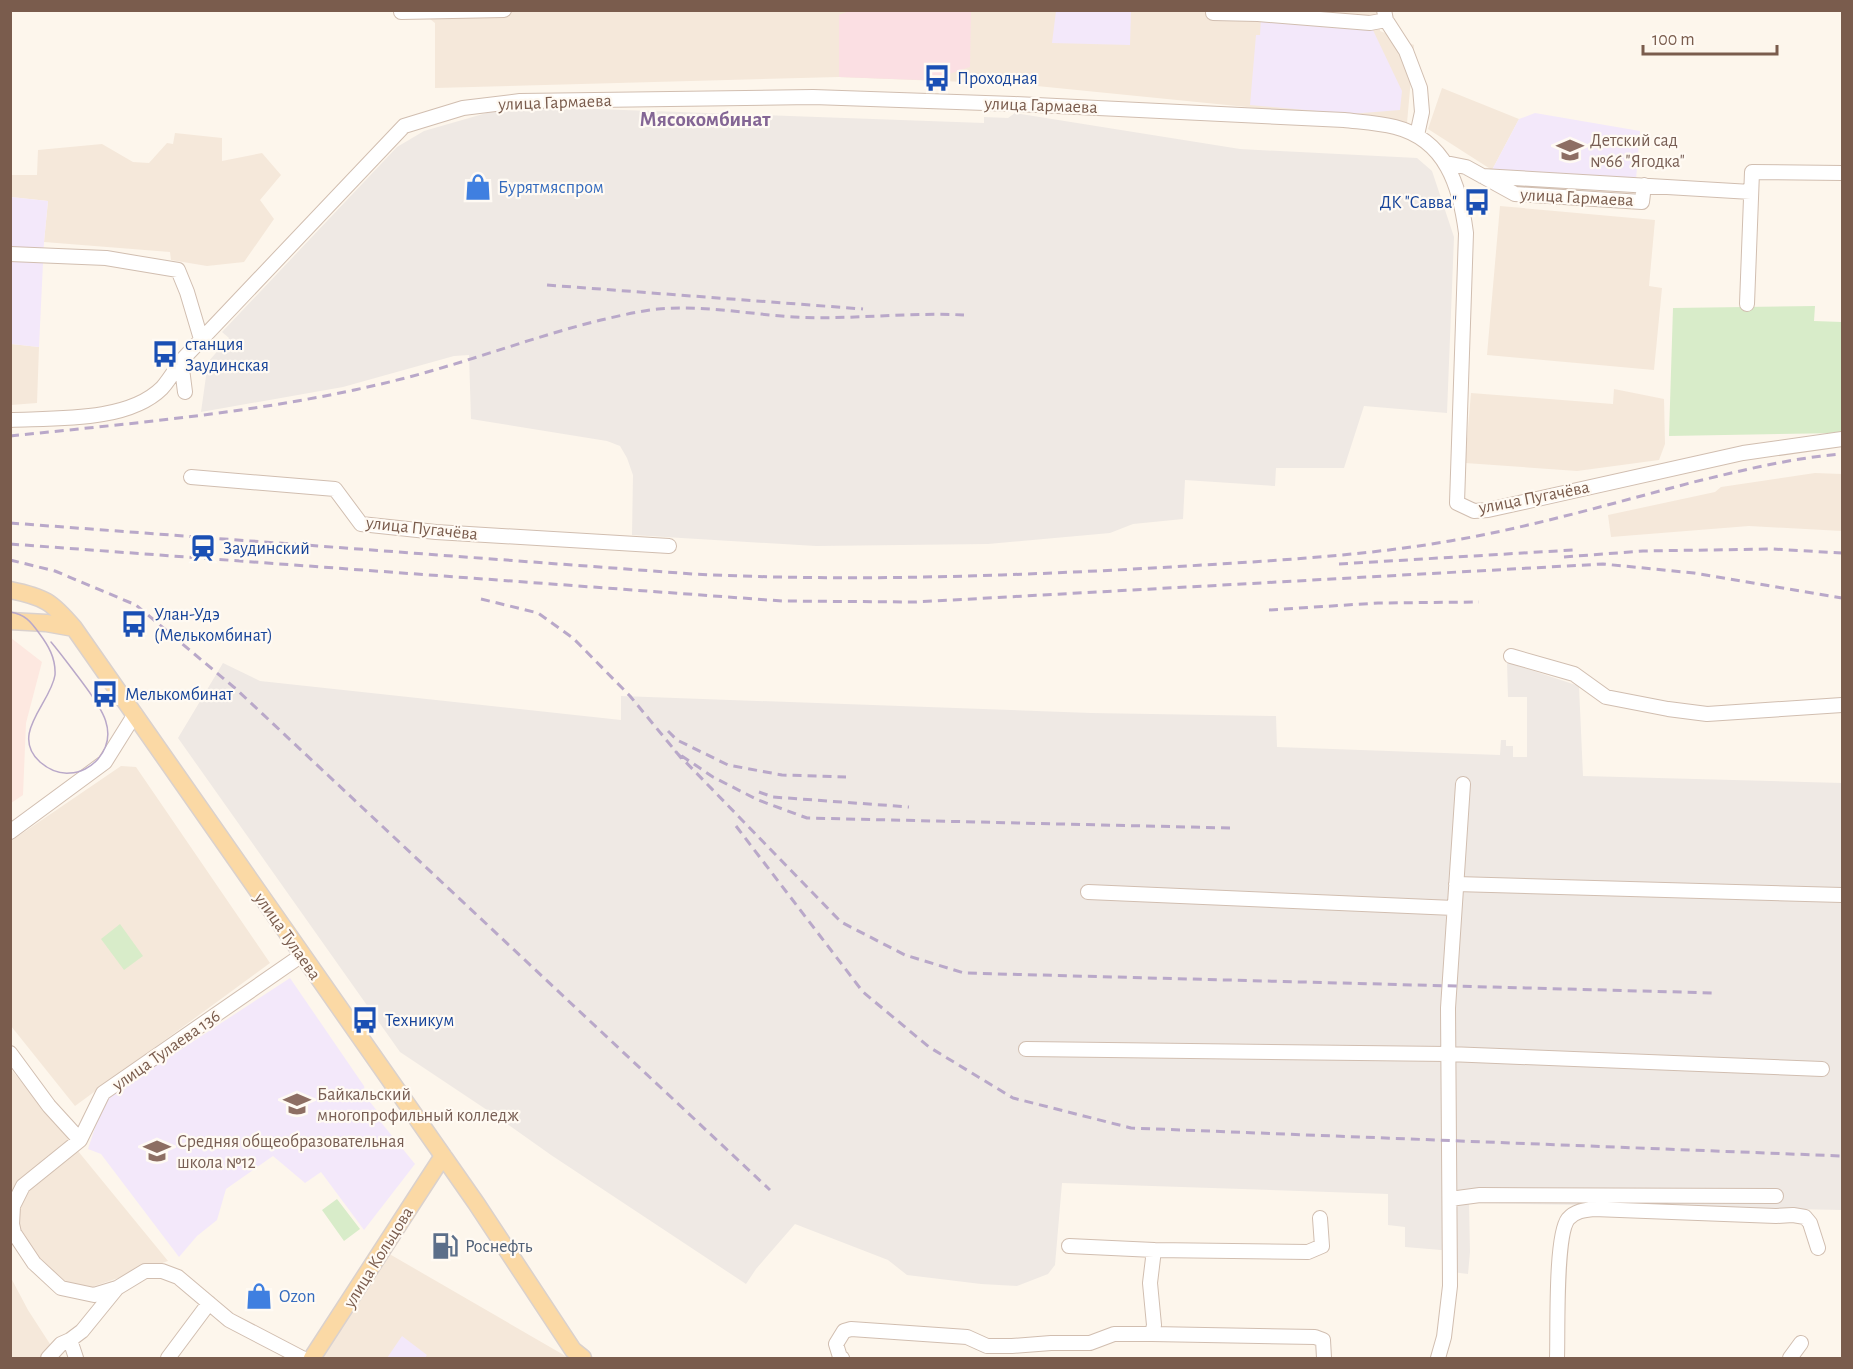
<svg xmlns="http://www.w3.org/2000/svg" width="1853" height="1369" font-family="'Alegreya Sans',sans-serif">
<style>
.residential{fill:#f5e8da}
.commercial{fill:#fde8e0}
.industrial{fill:#efe9e4}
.education{fill:#f3e8fa}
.medical{fill:#fbdfe3}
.green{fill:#d8ecc9}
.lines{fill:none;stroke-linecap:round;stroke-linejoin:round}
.minor-casing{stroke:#d1beb0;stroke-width:16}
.major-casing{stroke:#dad1cd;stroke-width:19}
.minor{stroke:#fff;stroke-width:14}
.major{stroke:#fbd9a5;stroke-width:16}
.tram{stroke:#b9a8c9;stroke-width:1.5}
.rail{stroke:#b9a8c9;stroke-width:3;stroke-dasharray:9 6;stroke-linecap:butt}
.labels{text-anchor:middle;stroke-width:4.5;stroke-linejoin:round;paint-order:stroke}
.transit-label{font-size:18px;fill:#164399;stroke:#fffaf3;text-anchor:start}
.street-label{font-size:18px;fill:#7a5c4d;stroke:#fffaf3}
.education-label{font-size:18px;fill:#785e54;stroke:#fffaf3;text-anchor:start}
.shop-label{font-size:18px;fill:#366cbe;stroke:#fffaf3;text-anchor:start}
.service-label{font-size:18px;fill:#4e5e75;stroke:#fffaf3;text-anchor:start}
.quarter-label{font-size:21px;font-weight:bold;fill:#846695;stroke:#fffaf3}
</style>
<rect width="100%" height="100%" fill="#fdf6ec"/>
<!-- residential -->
<path class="residential" d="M 1381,10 L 1380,31 L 1414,45 L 1407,123 L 1017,84 L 839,77 L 435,88 L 435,23 L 420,11 Z
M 1442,88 L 1519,119 L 1492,170 L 1428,129 Z
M 175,133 L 222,138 L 222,161 L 262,153 L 281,175 L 260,200 L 274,219 L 244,262 L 207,266 L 171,260 L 170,252 L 44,242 L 48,201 L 11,197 L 11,175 L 37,175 L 38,150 L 102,144 L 133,162 L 149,163 L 167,143 L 173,144 Z
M 1500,206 L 1655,220 L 1649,286 L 1662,288 L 1654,370 L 1487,355 Z
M 11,344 L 39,347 L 37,403 L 11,405 Z
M 1614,389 L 1664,399 L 1665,444 L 1659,460 L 1577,471 L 1465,463 L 1471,393 L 1613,404 Z
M 1815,473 L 1842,474 L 1842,531 L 1749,526 L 1611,537 L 1608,515 L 1715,492 L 1721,487 Z
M 121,766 L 136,767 L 270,963 L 75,1106 L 11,1026 L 11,841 Z
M 10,1068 L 168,1261 L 89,1288 L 65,1285 L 11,1231 Z
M 386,1252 L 569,1358 L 315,1358 Z
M 10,1276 L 28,1310 L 59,1358 L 11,1358 Z"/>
<!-- commercial -->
<path class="commercial" d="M 11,638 L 42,662 L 26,723 L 23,795 L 11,803 Z"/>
<!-- industrial -->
<path class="industrial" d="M 511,106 L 984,123 L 984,117 L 1008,118 L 1015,113 L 1240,149 L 1417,158 L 1432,171 L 1454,237 L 1447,413 L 1364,406 L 1344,468 L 1276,468 L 1275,486 L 1185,480 L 1183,519 L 1133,524 L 1110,533 L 988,544 L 816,546 L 632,535 L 633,475 L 627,458 L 620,446 L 607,441 L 471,419 L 469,355 L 454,356 L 343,387 L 201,412 L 208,362 L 229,338 L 222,332 L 397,147 L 424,131 Z
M 1507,662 L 1579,686 L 1583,776 L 1842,783 L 1842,1210 L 1469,1203 L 1470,1252 L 1468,1274 L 1452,1272 L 1453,1251 L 1405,1247 L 1405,1227 L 1388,1225 L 1388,1194 L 1062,1183 L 1055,1265 L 1048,1274 L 1017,1286 L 981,1284 L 907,1275 L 888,1260 L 795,1224 L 756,1269 L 746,1284 L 551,1155 L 493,1114 L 400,1052 L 178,738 L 223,663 L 260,681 L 621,720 L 621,696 L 1091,713 L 1276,716 L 1277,747 L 1500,755 L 1501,740 L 1506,740 L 1506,746 L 1513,746 L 1513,757 L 1527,757 L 1527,697 L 1508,697 Z"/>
<!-- education -->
<path class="education" d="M 1056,11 L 1131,11 L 1130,45 L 1052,43 Z
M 1261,18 L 1372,28 L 1402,91 L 1400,110 L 1350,114 L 1250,105 L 1256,35 L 1260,35 Z
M 1535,113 L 1640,131 L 1636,179 L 1492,170 L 1519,119 Z
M 11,197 L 48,201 L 44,242 L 39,347 L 11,344 Z
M 290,978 L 364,1086 L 366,1097 L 378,1112 L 375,1115 L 415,1164 L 364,1230 L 321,1172 L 305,1183 L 273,1156 L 226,1189 L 217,1220 L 197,1236 L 179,1257 L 101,1154 L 88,1149 L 103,1103 L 127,1081 L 180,1050 Z
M 402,1336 L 427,1355 L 425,1358 L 387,1358 Z"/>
<!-- medical -->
<path class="medical" d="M 849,11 L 971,11 L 970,67 L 949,74 L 948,81 L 839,77 L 839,15 Z"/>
<!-- green -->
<path class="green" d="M 1815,306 L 1814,321 L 1842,322 L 1842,433 L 1669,436 L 1673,308 Z
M 120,924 L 143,956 L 124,970 L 101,939 Z
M 337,1199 L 360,1229 L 344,1241 L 322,1210 Z"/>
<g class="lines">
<defs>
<path id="minor" d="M 1384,10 L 1386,20 L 1406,51 L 1420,88 L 1422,112 L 1417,135
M 401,12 L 504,10
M 1213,13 L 1258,14 L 1370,23 L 1386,20
M 1446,163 L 1466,167 L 1515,194 L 1642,202 L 1644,185
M 1482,176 L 1751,192
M 10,254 L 106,258 L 178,270 L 187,292 L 201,339
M 1747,304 L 1752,172 L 1842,173
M 181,361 L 185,392
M 10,420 C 56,418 128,422 162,388 C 169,380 175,370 181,361 L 404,126 L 463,108 L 520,101 L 813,97 L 1014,104 L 1344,120 C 1361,122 1379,123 1395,127 C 1446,140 1460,186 1466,233 L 1457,503 L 1474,511 L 1488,510 L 1743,453 L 1842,439
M 191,477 L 335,489 L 361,524 L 436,532 L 669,546
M 1511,656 L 1574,674 L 1606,697 L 1668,709 L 1707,714 L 1842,705
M 10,832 L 105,762 L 135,714
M 1456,884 L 1842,895
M 1088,892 L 1454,908
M 302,955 L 103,1093 L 80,1140 L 23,1186 L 13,1206 L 12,1224 L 14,1233 L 34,1263 L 61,1288 L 94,1295 L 117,1288 L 145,1271 L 162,1271 L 178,1277 L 229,1320 L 302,1358
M 1026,1049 L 1448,1054 L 1822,1069
M 10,1053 L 49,1106 L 80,1140
M 1450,1199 L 1480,1195 L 1776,1196
M 1154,1250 L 1308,1252 L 1322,1246 L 1320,1218
M 1152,1334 L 1315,1337 L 1323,1340 L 1324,1358
M 70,1340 L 76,1358
M 48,1358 L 61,1344 L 70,1340 L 82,1331 L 117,1288
M 168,1358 L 209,1303
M 842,1358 L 840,1357 L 836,1344 L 844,1331 L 851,1329 L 967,1337 L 987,1346 L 1012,1346 L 1051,1343 L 1090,1343 L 1114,1334 L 1152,1334 L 1154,1325 L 1150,1283 L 1154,1250 L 1069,1246
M 1438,1358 L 1444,1337 L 1450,1286 L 1448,1008 L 1463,784
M 1557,1358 C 1558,1332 1555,1236 1568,1219 C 1575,1211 1584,1210 1594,1209 L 1776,1216 L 1793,1215 L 1805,1217 L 1810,1223 L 1818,1248
M 1790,1358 L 1801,1343"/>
<path id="major" d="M 10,590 C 45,597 52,602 74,628 L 476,1203 L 573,1350 L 583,1358
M 10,621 L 46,623 L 74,628
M 312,1358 L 443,1156"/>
</defs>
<!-- minor casing -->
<use href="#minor" class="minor-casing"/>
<!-- major casing -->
<use href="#major" class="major-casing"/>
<!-- minor -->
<use href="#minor" class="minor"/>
<!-- major -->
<use href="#major" class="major"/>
<!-- tram -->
<path class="tram" d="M 10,612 C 25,614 31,622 39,633 C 48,645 56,658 55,675 C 51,703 9,734 40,762 C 48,769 59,774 70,773 C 80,773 91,767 98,759 C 121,732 99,705 82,682 C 72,669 62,655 51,642"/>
<!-- rail -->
<path class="rail" d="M 547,285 L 863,309
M 10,436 C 144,422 279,411 409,377 C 474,360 536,336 601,320 C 619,316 639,311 658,309 C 704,305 748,314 794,317 C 851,320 907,312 964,315
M 10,523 L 693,574 C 852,582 1012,576 1171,567 C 1264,561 1357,557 1450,541 C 1532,527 1613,503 1694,482 C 1743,470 1792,458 1842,454
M 10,544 L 782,601 L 916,602 L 1603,564 L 1694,573 L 1842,598
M 1564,557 L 1643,551 L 1773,549 L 1842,553
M 10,560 L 55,571 L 136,605 L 236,689 L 770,1190
M 1339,564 L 1573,550
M 481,599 L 538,613 L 573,638 L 630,696 L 682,759
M 1269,610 L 1378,603 L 1479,602
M 668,731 L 677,740 L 728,765 L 782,775 L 846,777
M 759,792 L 773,797 L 909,807
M 736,826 L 863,992 L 929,1047 L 1013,1098 L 1131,1128 L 1842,1156
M 1230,828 L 807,818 L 758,800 L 713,777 L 676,752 L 841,922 L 905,955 L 964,973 L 1716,993"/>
</g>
<!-- icons -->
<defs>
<symbol id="bus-bare" viewBox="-9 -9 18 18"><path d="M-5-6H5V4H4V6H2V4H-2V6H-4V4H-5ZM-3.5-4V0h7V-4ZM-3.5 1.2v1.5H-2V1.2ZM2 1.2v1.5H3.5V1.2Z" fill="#1a4fb4" stroke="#fffaf3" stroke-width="2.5" paint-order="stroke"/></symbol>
<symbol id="school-bare" viewBox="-9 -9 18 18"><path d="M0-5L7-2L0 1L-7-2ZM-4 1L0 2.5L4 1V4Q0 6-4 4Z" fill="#8d6e63" stroke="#fffaf3" stroke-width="2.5" paint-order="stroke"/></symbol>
<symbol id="shop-bare" viewBox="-9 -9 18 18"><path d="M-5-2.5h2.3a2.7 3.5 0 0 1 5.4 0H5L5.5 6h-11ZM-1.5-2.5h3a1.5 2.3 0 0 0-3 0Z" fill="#3f7fe0" stroke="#fffaf3" stroke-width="2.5" paint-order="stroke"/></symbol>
<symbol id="station-bare" viewBox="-9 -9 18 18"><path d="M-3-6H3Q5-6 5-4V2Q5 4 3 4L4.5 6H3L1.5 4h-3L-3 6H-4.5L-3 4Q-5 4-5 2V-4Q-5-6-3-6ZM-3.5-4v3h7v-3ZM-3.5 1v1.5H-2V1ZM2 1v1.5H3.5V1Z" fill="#1a4fb4" stroke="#fffaf3" stroke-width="2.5" paint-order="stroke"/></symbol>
<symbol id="university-bare" viewBox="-9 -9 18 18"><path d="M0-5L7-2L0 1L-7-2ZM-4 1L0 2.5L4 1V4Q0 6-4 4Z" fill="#8d6e63" stroke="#fffaf3" stroke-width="2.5" paint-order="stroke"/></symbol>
<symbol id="fuel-bare" viewBox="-9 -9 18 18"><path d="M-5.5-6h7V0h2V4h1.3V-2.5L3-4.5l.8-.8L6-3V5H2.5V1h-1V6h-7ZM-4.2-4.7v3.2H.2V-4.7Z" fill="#5c6f8a" stroke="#fffaf3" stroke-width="2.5" paint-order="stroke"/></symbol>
</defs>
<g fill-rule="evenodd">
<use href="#bus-bare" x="918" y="59" width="38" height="38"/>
<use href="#school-bare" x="1551" y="131" width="38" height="38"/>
<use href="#shop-bare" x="459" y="168" width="38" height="38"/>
<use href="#bus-bare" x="1458" y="183" width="38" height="38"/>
<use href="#bus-bare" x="146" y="335" width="38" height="38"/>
<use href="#station-bare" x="184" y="529" width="38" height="38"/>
<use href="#bus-bare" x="115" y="605" width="38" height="38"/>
<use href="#bus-bare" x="86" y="675" width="38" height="38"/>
<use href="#bus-bare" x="346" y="1001" width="38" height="38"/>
<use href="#university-bare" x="278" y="1085" width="38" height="38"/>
<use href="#school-bare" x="138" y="1132" width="38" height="38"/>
<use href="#fuel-bare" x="426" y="1227" width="38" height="38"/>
<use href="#shop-bare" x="240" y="1277" width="38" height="38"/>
</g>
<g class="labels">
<!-- transit labels -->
<g class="transit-label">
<text x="957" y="84">Проходная</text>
<text x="1457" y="208" text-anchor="end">ДК "Савва"</text>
<text x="185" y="350">станция<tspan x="185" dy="21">Заудинская</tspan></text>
<text x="223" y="554">Заудинский</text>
<text x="154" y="620">Улан-Удэ<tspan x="154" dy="21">(Мелькомбинат)</tspan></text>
<text x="125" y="700">Мелькомбинат</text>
<text x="385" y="1026">Техникум</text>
</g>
<!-- street labels -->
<g class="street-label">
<text transform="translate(555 102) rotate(-2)" y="6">улица Гармаева</text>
<text transform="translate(1041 105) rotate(2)" y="6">улица Гармаева</text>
<text transform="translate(1577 197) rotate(3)" y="6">улица Гармаева</text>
<text transform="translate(1534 497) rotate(-11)" y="6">улица Пугачёва</text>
<text transform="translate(422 528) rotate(6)" y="6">улица Пугачёва</text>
<text transform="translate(288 936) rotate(55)" y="6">улица Тулаева</text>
<text transform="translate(166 1050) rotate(-35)" y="6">улица Тулаева 136</text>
<text transform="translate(378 1257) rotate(-58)" y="6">улица Кольцова</text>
</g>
<!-- education labels -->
<g class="education-label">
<text x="1590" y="146">Детский сад<tspan x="1590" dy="21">№66 "Ягодка"</tspan></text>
<text x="317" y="1100">Байкальский<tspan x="317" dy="21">многопрофильный колледж</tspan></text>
<text x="177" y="1147">Средняя общеобразовательная<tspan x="177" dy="21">школа №12</tspan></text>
</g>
<!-- shop labels -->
<g class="shop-label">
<text x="498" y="193">Бурятмяспром</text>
<text x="279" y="1302">Ozon</text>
</g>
<!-- service labels -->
<g class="service-label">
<text x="465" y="1252">Роснефть</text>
</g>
<!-- quarter labels -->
<g class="quarter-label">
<text x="705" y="126">Мясокомбинат</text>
</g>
</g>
<!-- border -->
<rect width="1853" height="1369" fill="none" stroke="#7a5c4d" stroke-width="24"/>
<!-- scale -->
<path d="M1643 45v9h134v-9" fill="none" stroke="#7a5c4d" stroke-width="3"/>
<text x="1652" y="45" font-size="18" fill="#7a5c4d" stroke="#fffaf3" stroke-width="4.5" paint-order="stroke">100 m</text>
</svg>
